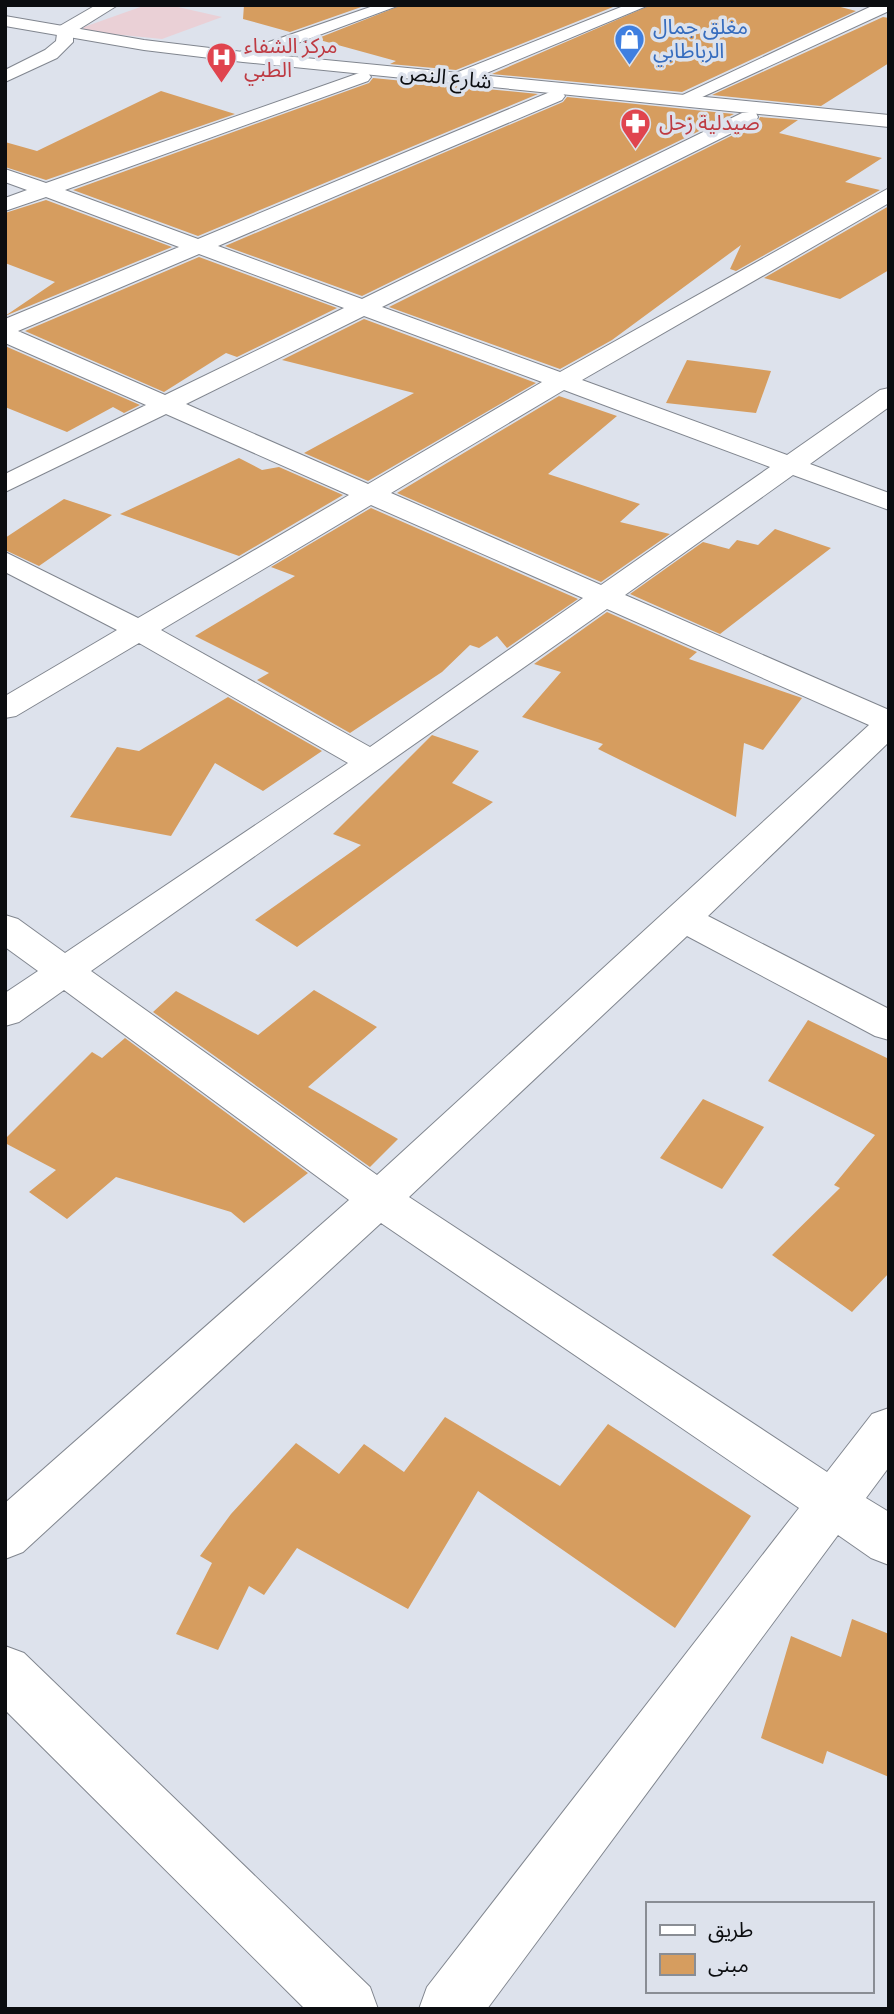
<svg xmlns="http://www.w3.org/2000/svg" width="894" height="2014" font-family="Signika,'Noto Sans Arabic',sans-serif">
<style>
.medical{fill:#ead0d6}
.building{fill:#d69d5f}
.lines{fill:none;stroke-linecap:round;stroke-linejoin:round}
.minor-casing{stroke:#81868f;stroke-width:2}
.tertiary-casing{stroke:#81868f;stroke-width:2}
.secondary-casing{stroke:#81868f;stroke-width:2}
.minor{fill:#fff;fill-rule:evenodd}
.tertiary{fill:#fff;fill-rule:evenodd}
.secondary{fill:#fff;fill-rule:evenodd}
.labels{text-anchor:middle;stroke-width:7;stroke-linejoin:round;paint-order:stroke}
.far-shop-label{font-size:21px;fill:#366cbe;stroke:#dde2ec;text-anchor:start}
.far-health-label{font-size:21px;fill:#be3a42;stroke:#dde2ec;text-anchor:start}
.far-street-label{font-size:21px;fill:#0b0d10;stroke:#dde2ec}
</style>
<rect width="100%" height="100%" fill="#dde2ec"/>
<!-- medical -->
<path class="medical" d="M 146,5 L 169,5 L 222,17 L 162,39 L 82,31 L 84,27 Z"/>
<!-- building -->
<path class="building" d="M 244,5 L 367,5 L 290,32 L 243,19 Z
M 402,5 L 618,5 L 456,70 L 390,64 L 396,61 L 316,39 Z
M 651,5 L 833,5 L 856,11 L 682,92 L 492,74 Z
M 883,17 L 889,18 L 889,63 L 821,106 L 712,95 Z
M 373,78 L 538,94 L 198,236 L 73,190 L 369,83 Z
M 161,91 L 235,114 L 46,180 L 5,167 L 5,142 L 37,151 Z
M 567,97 L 734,114 L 362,296 L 225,246 L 563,102 Z
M 760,117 L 798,120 L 779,133 L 882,158 L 845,182 L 880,190 L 736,271 L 730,269 L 741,245 L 612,340 L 560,369 L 389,307 L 757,123 Z
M 46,200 L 172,247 L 5,316 L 55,282 L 5,263 L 5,213 Z
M 889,206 L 889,270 L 840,299 L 764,278 Z
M 199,257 L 337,308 L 237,357 L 226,353 L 164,392 L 25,331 Z
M 364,319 L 536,383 L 368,481 L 304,453 L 414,393 L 282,360 Z
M 5,346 L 140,405 L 124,413 L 113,407 L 67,432 L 5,407 Z
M 687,360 L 771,371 L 756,413 L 666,403 Z
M 559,396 L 617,416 L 548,474 L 640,504 L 620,522 L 670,534 L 601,582 L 397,493 Z
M 239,458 L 262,470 L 279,467 L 343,495 L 239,556 L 120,514 Z
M 64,499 L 112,515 L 39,566 L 5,550 L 5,538 Z
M 371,508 L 578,599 L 507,648 L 497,636 L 479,648 L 470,645 L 442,672 L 350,733 L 257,680 L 269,673 L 195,636 L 295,576 L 271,567 Z
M 775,529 L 831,548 L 720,634 L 630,594 L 703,542 L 729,549 L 737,540 L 758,545 Z
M 607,612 L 697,652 L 689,659 L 802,698 L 763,750 L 744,743 L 736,817 L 598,749 L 603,744 L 522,717 L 561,672 L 534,664 Z
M 228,697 L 322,751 L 263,791 L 215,763 L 171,836 L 70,817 L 117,747 L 139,751 Z
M 432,735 L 479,751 L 452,783 L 493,802 L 297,947 L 255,920 L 361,845 L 333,834 Z
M 314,990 L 377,1027 L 308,1087 L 398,1139 L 370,1167 L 153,1012 L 176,991 L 258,1035 Z
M 808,1020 L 889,1059 L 889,1273 L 852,1312 L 772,1255 L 840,1188 L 834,1185 L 875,1135 L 768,1081 Z
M 125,1038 L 308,1173 L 244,1223 L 231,1212 L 116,1177 L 67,1219 L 29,1192 L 56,1170 L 5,1143 L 5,1139 L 92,1052 L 102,1058 Z
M 703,1099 L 764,1127 L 722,1189 L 660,1158 Z
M 445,1417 L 560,1486 L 608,1424 L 751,1516 L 675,1628 L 478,1491 L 408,1609 L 297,1548 L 264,1595 L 249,1586 L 218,1650 L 176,1634 L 212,1563 L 200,1556 L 231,1514 L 296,1443 L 339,1474 L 364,1444 L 404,1472 Z
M 852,1619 L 889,1634 L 889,1777 L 827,1751 L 823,1764 L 761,1738 L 791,1636 L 841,1657 Z"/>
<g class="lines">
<defs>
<path id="minor" d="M 376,5 L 400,5 L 249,61 L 237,61 L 234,57 L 237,53 Z
M 626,5 L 649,5 L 465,82 L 459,83 L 450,78 L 453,74 Z
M 874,5 L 889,5 L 889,11 L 687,104 L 681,105 L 672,100 Z
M 362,72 L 368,73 L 371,77 L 368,81 L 65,190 L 198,239 L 550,92 L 562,92 L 565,96 L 562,100 L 218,246 L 362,299 L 742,113 L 756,113 L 758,117 L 756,121 L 382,307 L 560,372 L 889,188 L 889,203 L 582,380 L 787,455 L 880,390 L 889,388 L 889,407 L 810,464 L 889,493 L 889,510 L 793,475 L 625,595 L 889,710 L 889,742 L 708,916 L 889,1009 L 889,1040 L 875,1036 L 687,936 L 409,1197 L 827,1472 L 872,1414 L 889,1408 L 889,1467 L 866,1498 L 889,1512 L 889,1565 L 871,1558 L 838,1535 L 487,2009 L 419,2009 L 427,1987 L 799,1508 L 381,1223 L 23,1552 L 5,1559 L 5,1503 L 349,1200 L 64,990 L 19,1022 L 5,1026 L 5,993 L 38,971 L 5,947 L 5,915 L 18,919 L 65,953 L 348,763 L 139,643 L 16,716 L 5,718 L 5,696 L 117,630 L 5,572 L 5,552 L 138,618 L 349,495 L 166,414 L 5,492 L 5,474 L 146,405 L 5,343 L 5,319 L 179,247 L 46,197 L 5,211 L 5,198 L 27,190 L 5,182 L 5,169 L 46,183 ZM 199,254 L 344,308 L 165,395 L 18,331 ZM 364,316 L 542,382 L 368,484 L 186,404 ZM 564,390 L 770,467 L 601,585 L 391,493 ZM 371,505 L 583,598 L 370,747 L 161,630 ZM 607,609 L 869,725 L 377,1175 L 91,971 Z
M 5,1646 L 24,1653 L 370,1987 L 378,2009 L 305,2009 L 5,1710 Z"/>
<path id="tertiary" d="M 96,5 L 118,5 L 73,33 L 73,42 L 57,58 L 5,82 L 5,70 L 45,50 L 56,41 L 58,27 Z"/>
<path id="secondary" d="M 5,16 L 144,40 L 243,52 L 889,115 L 889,127 L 243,62 L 144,50 L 5,26 Z"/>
</defs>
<!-- minor casing -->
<use href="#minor" class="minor-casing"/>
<!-- tertiary casing -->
<use href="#tertiary" class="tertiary-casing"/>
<!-- secondary casing -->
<use href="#secondary" class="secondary-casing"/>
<!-- minor -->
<use href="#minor" class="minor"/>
<!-- tertiary -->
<use href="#tertiary" class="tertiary"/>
<!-- secondary -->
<use href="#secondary" class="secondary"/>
</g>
<!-- icons -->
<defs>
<symbol id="shop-pin" viewBox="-11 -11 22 30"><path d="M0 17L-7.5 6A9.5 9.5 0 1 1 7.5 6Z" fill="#3f7fe0" stroke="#dde2ec"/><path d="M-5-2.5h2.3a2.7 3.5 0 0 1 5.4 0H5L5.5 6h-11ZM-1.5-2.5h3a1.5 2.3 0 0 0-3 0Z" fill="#fff"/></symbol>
<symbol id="hospital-pin" viewBox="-11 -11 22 30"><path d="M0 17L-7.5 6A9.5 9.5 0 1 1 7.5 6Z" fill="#e0444e" stroke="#dde2ec"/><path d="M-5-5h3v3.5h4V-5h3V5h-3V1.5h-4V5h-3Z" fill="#fff"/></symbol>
<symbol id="pharmacy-pin" viewBox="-11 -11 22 30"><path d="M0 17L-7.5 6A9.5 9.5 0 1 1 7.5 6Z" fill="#e0444e" stroke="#dde2ec"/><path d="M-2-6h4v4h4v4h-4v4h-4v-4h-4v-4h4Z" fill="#fff"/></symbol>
</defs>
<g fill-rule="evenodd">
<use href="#shop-pin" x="612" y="22" width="35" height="47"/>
<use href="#hospital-pin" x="204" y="40" width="35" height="47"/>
<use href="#pharmacy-pin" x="618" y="106" width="35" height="47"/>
</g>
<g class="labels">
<!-- far-shop labels -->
<g class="far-shop-label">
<text x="653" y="34">مغلق جمال<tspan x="653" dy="24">الرباطابي</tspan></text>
</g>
<!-- far-health labels -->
<g class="far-health-label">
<text x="244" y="53">مركز الشفاء<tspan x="244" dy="24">الطبي</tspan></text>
<text x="659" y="130">صيدلية زحل</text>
</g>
<!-- far-street labels -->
<g class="far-street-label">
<text transform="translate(446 77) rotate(6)" y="7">شارع النص</text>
</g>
</g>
<!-- border -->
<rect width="894" height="2014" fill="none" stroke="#0b0d10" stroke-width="14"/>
<!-- legend -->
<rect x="646" y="1902" width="228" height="91" fill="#dde2ec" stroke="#898d94" stroke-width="2"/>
<rect x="660" y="1925" width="35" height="10" fill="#ffffff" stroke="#898d94" stroke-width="2"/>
<text x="708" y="1937" font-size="21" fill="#0b0d10">طريق</text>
<rect x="660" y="1954" width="35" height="21" fill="#d69d5f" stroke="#898d94" stroke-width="2"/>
<text x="708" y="1972" font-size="21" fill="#0b0d10">مبنى</text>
</svg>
